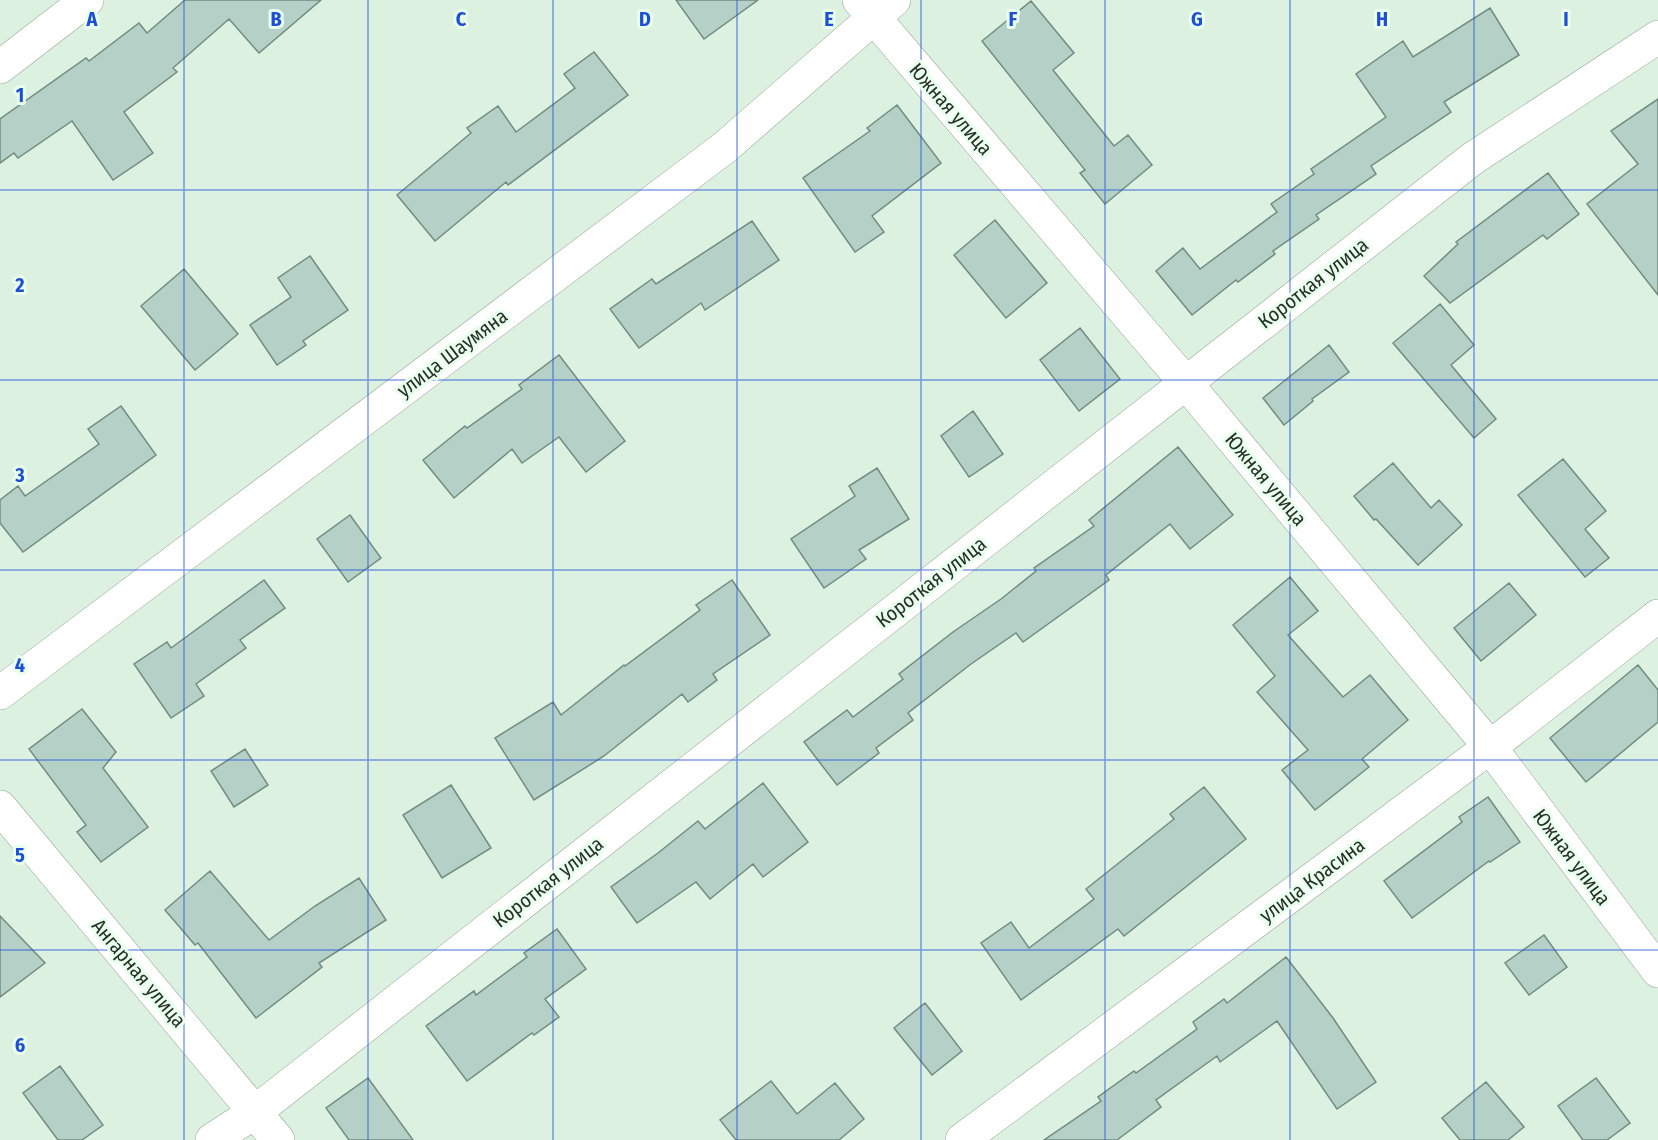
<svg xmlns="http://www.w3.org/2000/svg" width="1658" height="1140" font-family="'Fira Sans Condensed',sans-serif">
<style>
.building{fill:#b5d1c7;stroke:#728c83;stroke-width:1.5}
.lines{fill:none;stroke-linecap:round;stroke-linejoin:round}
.minor-casing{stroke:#92a696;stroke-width:34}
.minor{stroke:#fff;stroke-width:33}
.grid{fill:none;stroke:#1d4ed8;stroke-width:1.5;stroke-opacity:0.55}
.labels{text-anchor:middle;stroke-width:6;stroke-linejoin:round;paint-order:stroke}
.street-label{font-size:20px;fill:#272f28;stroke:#e9ffed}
.grid-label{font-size:20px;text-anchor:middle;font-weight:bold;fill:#1d4ed8;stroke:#e9ffed;stroke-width:6;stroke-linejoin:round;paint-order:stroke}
</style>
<rect width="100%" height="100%" fill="#dcf1e0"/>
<!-- building -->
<path class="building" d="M 185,0 L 321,0 L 259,53 L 229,19 L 173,68 L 177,72 L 124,112 L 153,153 L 113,180 L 72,121 L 18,158 L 14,153 L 0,163 L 0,119 L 86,58 L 89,61 L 139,23 L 147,33 Z
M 676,0 L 758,0 L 704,39 Z
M 1031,1 L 1074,53 L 1053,70 L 1114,146 L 1128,135 L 1152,165 L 1105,204 L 1080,173 L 1085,170 L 982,41 Z
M 1490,8 L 1519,55 L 1444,102 L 1451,112 L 1371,166 L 1376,174 L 1316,215 L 1319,219 L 1273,251 L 1275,254 L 1238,282 L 1236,280 L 1192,315 L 1156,271 L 1183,248 L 1200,269 L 1277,212 L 1271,204 L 1314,174 L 1311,169 L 1386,117 L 1356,74 L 1403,41 L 1413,57 Z
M 594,52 L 628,95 L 508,185 L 506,182 L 435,241 L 397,195 L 471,133 L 467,128 L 498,106 L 516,132 L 575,88 L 564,74 Z
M 1658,99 L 1658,295 L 1587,204 L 1638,164 L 1611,131 Z
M 897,105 L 941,163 L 872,216 L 884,232 L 855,252 L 803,178 L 870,131 L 867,128 Z
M 1548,173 L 1579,214 L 1547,239 L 1543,235 L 1450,303 L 1424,276 L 1458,244 L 1456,242 Z
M 995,220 L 1047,283 L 1006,318 L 954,255 Z
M 752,221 L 779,260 L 705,310 L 701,303 L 639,348 L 610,309 L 652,279 L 656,284 Z
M 310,256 L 348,310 L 303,341 L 306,345 L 277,365 L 250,325 L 291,297 L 278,278 Z
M 184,269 L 238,334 L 195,370 L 141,306 Z
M 1440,304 L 1474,345 L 1451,365 L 1496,419 L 1474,438 L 1393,343 Z
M 1080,328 L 1120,379 L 1079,411 L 1040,360 Z
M 1329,345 L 1349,372 L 1312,399 L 1313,401 L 1284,425 L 1263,398 Z
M 559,355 L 625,441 L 586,472 L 559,437 L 522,463 L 512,449 L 454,498 L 423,460 L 465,426 L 467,428 L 522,389 L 519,385 Z
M 121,406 L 156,455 L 23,552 L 0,523 L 0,500 L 18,486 L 25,496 L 99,444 L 88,429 Z
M 973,411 L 1003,454 L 969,477 L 941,436 Z
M 1178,447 L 1233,515 L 1190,549 L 1170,524 L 1106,575 L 1109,580 L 1023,642 L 1016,633 L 971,664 L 908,713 L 913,720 L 876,748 L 879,753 L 837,785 L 804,742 L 847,710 L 853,717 L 903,679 L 899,674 L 953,632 L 1001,599 L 1036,571 L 1034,568 L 1094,526 L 1089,520 Z
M 1563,459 L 1606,511 L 1585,529 L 1609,558 L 1585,577 L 1518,495 Z
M 1393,463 L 1431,508 L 1439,500 L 1462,525 L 1418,565 L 1376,519 L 1374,520 L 1354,496 Z
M 877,468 L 909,519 L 859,550 L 866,559 L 824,588 L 791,539 L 855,496 L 849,486 Z
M 350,515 L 381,558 L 348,582 L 317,539 Z
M 1290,577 L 1318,611 L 1288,635 L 1343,697 L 1370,675 L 1408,720 L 1362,759 L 1369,767 L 1315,810 L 1282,770 L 1308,750 L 1257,692 L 1275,676 L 1233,625 Z
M 264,580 L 285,608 L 240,640 L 246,648 L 196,684 L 204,696 L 171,718 L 134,664 L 167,642 L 171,648 Z
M 732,580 L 770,635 L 713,674 L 717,680 L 688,702 L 682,694 L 604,756 L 534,800 L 495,738 L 553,702 L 561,715 L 624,665 L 625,666 L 700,610 L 696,605 Z
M 1509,583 L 1536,615 L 1481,661 L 1454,628 Z
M 1638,665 L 1658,690 L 1658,722 L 1586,782 L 1550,738 Z
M 82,709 L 116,752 L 103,768 L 148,827 L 101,862 L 77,832 L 86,825 L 29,749 Z
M 245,749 L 268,785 L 234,807 L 211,771 Z
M 763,783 L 808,842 L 763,877 L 753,864 L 710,899 L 696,882 L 637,923 L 611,887 L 658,853 L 698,821 L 705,829 Z
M 451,785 L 491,848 L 442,878 L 403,815 Z
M 1204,787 L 1246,839 L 1124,936 L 1118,929 L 1021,1000 L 981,943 L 1011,922 L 1029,948 L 1094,899 L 1086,889 L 1174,819 L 1170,814 Z
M 1488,797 L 1520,842 L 1490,862 L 1489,861 L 1412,918 L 1384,881 L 1462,822 L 1459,817 Z
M 210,871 L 269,940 L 315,906 L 359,878 L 386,920 L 319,963 L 322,967 L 256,1018 L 198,943 L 195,945 L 165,910 Z
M 0,916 L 45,963 L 0,997 Z
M 557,929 L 586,969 L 545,999 L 559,1017 L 534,1035 L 532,1033 L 467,1081 L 426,1026 L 474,991 L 476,995 L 527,957 L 524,953 Z
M 1544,935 L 1567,967 L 1529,995 L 1505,963 Z
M 1286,957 L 1333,1018 L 1376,1082 L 1337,1109 L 1277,1021 L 1220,1062 L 1217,1056 L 1156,1100 L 1161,1107 L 1117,1140 L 1044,1140 L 1101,1101 L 1098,1097 L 1134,1071 L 1136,1073 L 1197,1029 L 1193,1022 L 1224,999 L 1227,1003 Z
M 925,1003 L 962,1051 L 932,1075 L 894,1028 Z
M 60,1066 L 103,1125 L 82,1140 L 58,1140 L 23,1093 Z
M 368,1078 L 413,1140 L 349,1140 L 326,1108 Z
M 1596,1078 L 1630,1123 L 1607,1140 L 1583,1140 L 1558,1106 Z
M 771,1081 L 797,1114 L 835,1083 L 864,1119 L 839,1140 L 736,1140 L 720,1120 Z
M 1486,1082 L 1524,1127 L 1508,1140 L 1460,1140 L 1442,1118 Z"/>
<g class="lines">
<defs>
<path id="minor" d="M 859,0 L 1185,382 L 1490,747 L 1658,971
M 0,67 L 87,0
M 0,693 L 724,148 L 894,0
M 0,807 L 278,1140
M 212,1140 L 255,1112 L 1472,159 L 1658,37
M 962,1140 L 1490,747 L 1658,616"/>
</defs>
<!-- minor casing -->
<use href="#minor" class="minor-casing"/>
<!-- minor -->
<use href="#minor" class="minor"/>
</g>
<!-- grid -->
<path class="grid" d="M 184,0 L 184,1140M 368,0 L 368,1140M 553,0 L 553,1140M 737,0 L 737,1140M 921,0 L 921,1140M 1105,0 L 1105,1140M 1290,0 L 1290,1140M 1474,0 L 1474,1140M 0,190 L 1658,190M 0,380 L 1658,380M 0,570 L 1658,570M 0,760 L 1658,760M 0,950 L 1658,950"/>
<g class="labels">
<!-- street labels -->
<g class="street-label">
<text transform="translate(951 109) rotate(49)" y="7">Южная улица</text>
<text transform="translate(1313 283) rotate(-38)" y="7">Короткая улица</text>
<text transform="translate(452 353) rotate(-37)" y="7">улица Шаумяна</text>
<text transform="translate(1266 479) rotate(50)" y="7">Южная улица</text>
<text transform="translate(931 582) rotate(-38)" y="7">Короткая улица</text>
<text transform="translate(1572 857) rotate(53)" y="7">Южная улица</text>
<text transform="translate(1312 880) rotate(-37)" y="7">улица Красина</text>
<text transform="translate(548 882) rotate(-38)" y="7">Короткая улица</text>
<text transform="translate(139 973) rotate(50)" y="7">Ангарная улица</text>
</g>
</g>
<g class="grid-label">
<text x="92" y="26">A</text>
<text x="276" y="26">B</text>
<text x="461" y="26">C</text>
<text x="645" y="26">D</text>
<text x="829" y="26">E</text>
<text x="1013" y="26">F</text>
<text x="1197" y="26">G</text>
<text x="1382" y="26">H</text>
<text x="1566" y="26">I</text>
<text x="20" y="102">1</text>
<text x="20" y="292">2</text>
<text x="20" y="482">3</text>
<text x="20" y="672">4</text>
<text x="20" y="862">5</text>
<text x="20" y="1052">6</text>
</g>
</svg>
